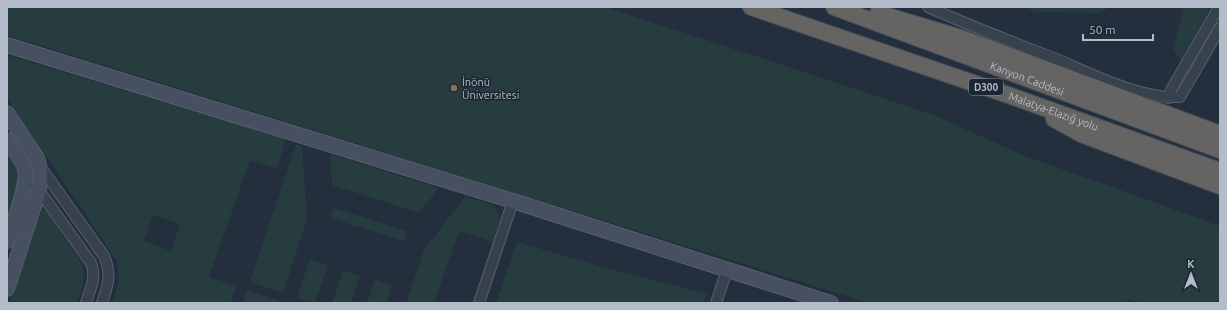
<svg xmlns="http://www.w3.org/2000/svg" width="1227" height="310" font-family="Ubuntu,sans-serif">
<style>
.green{fill:#263c3f;fill-rule:evenodd}
.lines{fill:none;stroke-linecap:round;stroke-linejoin:round}
.minor-casing{stroke:#565f6c;stroke-width:12}
.secondary-casing{stroke:#565f6c;stroke-width:16}
.trunk-casing{stroke:#434c59;stroke-width:18}
.minor{stroke:#38414e;stroke-width:10}
.secondary{stroke:#465061;stroke-width:14}
.trunk{stroke:#656462;stroke-width:16}
.education-dot{fill:#8d6e63;stroke:#1d2633;stroke-width:1.5}
.labels{text-anchor:middle;stroke-width:3;stroke-linejoin:round;paint-order:stroke}
.shield{fill:#1d2633;stroke:#878f9c;stroke-width:1}
.shield-label{font-size:10px;font-weight:bold;fill:#b4bcc9}
.street-label{font-size:11px;fill:#b4bcc9;stroke:#1d2633}
.poi-label{font-size:11px;fill:#b4bcc9;stroke:#1d2633;text-anchor:start}
</style>
<rect width="100%" height="100%" fill="#242f3e"/>
<!-- green -->
<path class="green" d="M 7,7 L 606,7 L 934,115 L 1020,154 L 1220,226 L 1220,303 L 1142,303 L 1128,299 L 1127,303 L 869,303 L 7,35 Z
M 1023,7 L 1109,7 L 1100,13 L 1037,12 Z
M 1184,7 L 1211,7 L 1181,60 L 1173,49 Z
M 7,55 L 286,139 L 277,169 L 250,160 L 209,277 L 236,286 L 230,303 L 112,303 L 119,281 L 117,261 L 7,98 ZM 153,215 L 180,224 L 171,251 L 144,241 Z
M 296,145 L 302,147 L 307,220 L 283,293 L 250,282 Z
M 7,154 L 26,182 L 7,240 Z
M 330,154 L 439,188 L 419,213 L 332,185 Z
M 465,197 L 493,205 L 500,218 L 493,242 L 459,231 L 434,303 L 406,303 L 424,250 Z
M 41,203 L 81,262 C 87,278 82,288 77,303 L 9,303 Z
M 334,208 L 406,231 L 406,236 L 403,241 L 331,218 L 331,212 Z
M 517,242 L 610,269 L 707,294 L 703,303 L 496,303 Z
M 310,259 L 328,265 L 315,303 L 297,298 Z
M 343,270 L 360,276 L 351,303 L 332,303 Z
M 375,280 L 392,286 L 387,303 L 367,303 Z
M 247,290 L 280,301 L 279,303 L 243,303 Z"/>
<g class="lines">
<defs>
<path id="minor" d="M 928,7 C 970,26 1013,42 1056,59 C 1092,74 1140,99 1180,97 L 1220,28
M 1168,98 L 1171,90 L 1219,7
M 39,165 L 104,256 C 112,275 108,285 102,303
M 36,186 L 91,263 C 97,277 90,289 86,303
M 479,303 L 513,201
M 716,303 L 727,270"/>
<path id="secondary" d="M 7,45 L 513,201 L 831,303
M 7,113 L 37,158 C 41,169 41,179 39,190 L 7,289
M 7,140 C 13,149 22,159 25,169 C 29,185 13,224 7,241"/>
<g id="trunk">
<path id="s1" d="M 751,7 L 1011,96 L 1220,171"/>
<path id="s2" d="M 834,7 L 1220,150"/>
<path d="M 878,13 L 961,38 L 1220,134"/>
<path d="M 1054,119 L 1081,134 L 1220,186"/>
</g>
</defs>
<!-- minor casing -->
<use href="#minor" class="minor-casing"/>
<!-- secondary casing -->
<use href="#secondary" class="secondary-casing"/>
<!-- trunk casing -->
<use href="#trunk" class="trunk-casing"/>
<!-- minor -->
<use href="#minor" class="minor"/>
<!-- secondary -->
<use href="#secondary" class="secondary"/>
<!-- trunk -->
<use href="#trunk" class="trunk"/>
</g>
<!-- markers -->
<circle class="education-dot" cx="454" cy="88" r="4"/>
<g class="labels">
<!-- shield labels -->
<rect class="shield" x="969" y="79" width="34" height="16" rx="3"/>
<g class="shield-label">
<text x="986" y="91">D300</text>
</g>
<!-- street labels -->
<g class="street-label">
<text dy="4" stroke="none"><textPath href="#s2" startOffset="206">Kanyon Caddesi</textPath></text>
<text dy="4" stroke="none"><textPath href="#s1" startOffset="320">Malatya-Elazığ yolu</textPath></text>
</g>
<!-- poi labels -->
<g class="poi-label">
<text x="462" y="86">İnönü<tspan x="462" dy="13">Üniversitesi</tspan></text>
</g>
</g>
<!-- border -->
<rect width="1227" height="310" fill="none" stroke="#b4bcc9" stroke-width="16"/>
<!-- north arrow -->
<g transform="translate(1191 274)" stroke="#1d2633" stroke-width="3" paint-order="stroke">
<path d="M0-3L7 15L0 10L-7 15Z" fill="#b4bcc9"/>
<text y="-6" font-size="11" font-weight="bold" text-anchor="middle" fill="#b4bcc9">K</text>
</g>
<!-- scale -->
<path d="M1083 34v6h70v-6" fill="none" stroke="#b4bcc9" stroke-width="2"/>
<text x="1089" y="34" font-size="12" fill="#b4bcc9" stroke="#1d2633" stroke-width="3" paint-order="stroke">50 m</text>
</svg>
